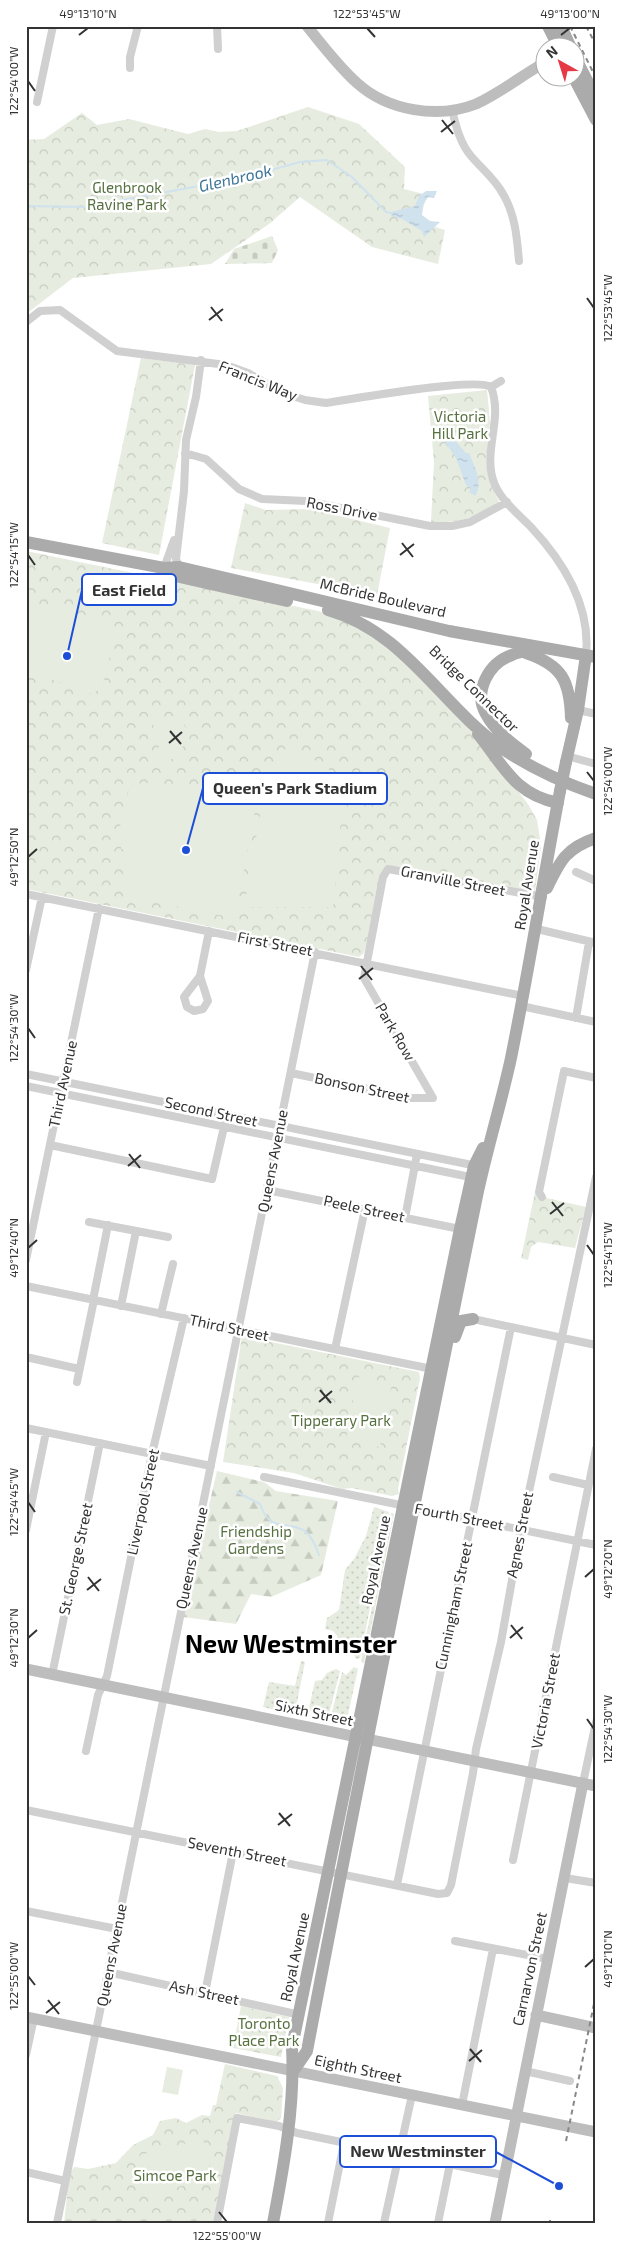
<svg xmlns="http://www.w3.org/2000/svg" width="622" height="2249" font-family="'Exo 2',sans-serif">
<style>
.grass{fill:url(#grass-dots)}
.forest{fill:url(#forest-firs)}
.cemetery{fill:url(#cemetery-stones)}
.park{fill:url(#park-crowns)}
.pitch{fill:#e6ecdf}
.water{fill:url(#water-ripples)}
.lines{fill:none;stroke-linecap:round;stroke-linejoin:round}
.stream{stroke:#cfe2ee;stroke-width:2}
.street{stroke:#d0d0d0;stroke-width:8}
.secondary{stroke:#bdbdbd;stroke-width:11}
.primary{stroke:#ababab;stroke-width:12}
.rail{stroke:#888;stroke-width:2;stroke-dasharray:5 4;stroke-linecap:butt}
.primary-bridge{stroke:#ababab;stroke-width:12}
.ticks{fill:none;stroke:#333;stroke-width:2}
.labels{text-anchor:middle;stroke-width:5;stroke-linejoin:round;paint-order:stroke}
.park-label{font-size:15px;fill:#56703f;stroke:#fff}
.street-label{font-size:15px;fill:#333;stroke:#fff}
.water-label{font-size:16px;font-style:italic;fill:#3f7597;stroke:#fff}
.town-label{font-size:25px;font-weight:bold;fill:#000;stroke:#fff}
.leader{fill:none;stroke:#1d4ed8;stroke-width:2}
.callout-dot{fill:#1d4ed8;stroke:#fff;stroke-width:2}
.callout{fill:#fff;stroke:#1d4ed8;stroke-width:2}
.callout-label{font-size:16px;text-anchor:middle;font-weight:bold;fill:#333}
.neatline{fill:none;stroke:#333;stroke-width:2}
.ticks-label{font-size:12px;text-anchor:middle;fill:#333}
</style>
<defs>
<pattern id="grass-dots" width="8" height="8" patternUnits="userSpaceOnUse" patternTransform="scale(1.25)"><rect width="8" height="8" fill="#e6ecdf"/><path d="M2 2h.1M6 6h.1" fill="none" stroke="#c6cbc0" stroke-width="1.8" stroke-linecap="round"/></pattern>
<pattern id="forest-firs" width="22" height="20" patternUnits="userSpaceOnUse" patternTransform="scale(1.25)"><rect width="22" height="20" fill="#e6ecdf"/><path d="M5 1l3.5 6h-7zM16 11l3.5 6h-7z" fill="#c6cbc0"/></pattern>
<pattern id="cemetery-stones" width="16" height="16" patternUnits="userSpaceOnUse" patternTransform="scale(1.25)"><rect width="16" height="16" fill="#e6ecdf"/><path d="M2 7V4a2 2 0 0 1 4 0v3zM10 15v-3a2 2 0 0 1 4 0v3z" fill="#c6cbc0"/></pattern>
<pattern id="park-crowns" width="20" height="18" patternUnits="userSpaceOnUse" patternTransform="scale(1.25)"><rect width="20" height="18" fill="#e6ecdf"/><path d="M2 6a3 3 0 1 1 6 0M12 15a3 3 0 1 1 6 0" fill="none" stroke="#c6cbc0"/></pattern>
<pattern id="water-ripples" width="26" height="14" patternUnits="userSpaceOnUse" patternTransform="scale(1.25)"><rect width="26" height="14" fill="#cfe2ee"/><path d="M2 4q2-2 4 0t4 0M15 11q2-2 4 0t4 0" fill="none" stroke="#b2c2cd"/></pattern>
</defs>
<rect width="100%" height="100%" fill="#fff"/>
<!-- grass -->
<path class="grass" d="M 374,1507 L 389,1512 L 360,1658 L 356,1659 L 351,1649 L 343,1653 L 331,1644 L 338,1637 L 333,1631 L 325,1629 L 327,1618 L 339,1610 L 345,1570 L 354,1559 L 366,1536 Z
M 391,1513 L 394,1514 L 364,1663 L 361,1661 Z
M 301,1661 L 305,1662 L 295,1712 L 281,1711 L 282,1705 L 279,1711 L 263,1707 L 269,1682 L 295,1686 Z
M 354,1667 L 358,1669 L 347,1719 L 342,1718 L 339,1723 L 330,1720 L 342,1672 L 346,1675 Z
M 336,1669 L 340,1671 L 328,1718 L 315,1718 L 315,1711 L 312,1710 L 308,1712 L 315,1681 L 322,1680 L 327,1673 Z"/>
<!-- forest -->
<path class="forest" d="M 217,1471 L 264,1482 L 276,1491 L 338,1501 L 321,1575 L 271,1597 L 251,1594 L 236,1624 L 183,1617 Z"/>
<!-- cemetery -->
<path class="cemetery" d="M 272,236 L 278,250 L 272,263 L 225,264 L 234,249 Z"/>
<!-- park -->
<path class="park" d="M 308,107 L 359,124 L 405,167 L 404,189 L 427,195 L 419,222 L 445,230 L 438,264 L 372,247 L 300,197 L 269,224 L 211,264 L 73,278 L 26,314 L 26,140 L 44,139 L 82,113 L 97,125 L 129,119 L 188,134 L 205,129 L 219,132 L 237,131 Z
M 141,358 L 195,365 L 159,555 L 102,543 Z
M 487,390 C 488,404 491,419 489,433 C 486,463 483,473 499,501 C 481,517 455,524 431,522 L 434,462 L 428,396 Z
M 245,503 L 266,510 L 310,509 L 390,528 L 377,595 L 231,568 Z
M 26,551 L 318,611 L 350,621 L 377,636 L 465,723 L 528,804 L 537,820 L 541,845 L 535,892 L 387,867 L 364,953 L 359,957 L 26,889 Z
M 535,1192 L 539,1199 L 542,1197 L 586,1207 L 575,1248 L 538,1242 L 531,1247 L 528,1260 L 521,1258 Z
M 242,1336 L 419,1372 L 420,1378 L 398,1489 L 399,1494 L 392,1496 L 352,1488 L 342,1489 L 294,1473 L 223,1462 Z
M 241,2006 L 289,2017 L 281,2057 L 233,2048 Z
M 225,2064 L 277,2076 L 283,2088 L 281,2118 L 276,2122 L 236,2113 L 213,2223 L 64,2223 L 67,2196 C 64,2187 69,2174 74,2167 L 88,2169 L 116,2163 L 133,2145 L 153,2135 L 160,2121 L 176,2118 L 186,2123 L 202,2115 L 210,2116 L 213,2105 L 216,2105 Z"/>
<!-- pitch -->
<path class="pitch" d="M 26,604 L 104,619 C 120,635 106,669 102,689 L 89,694 L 49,678 L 26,674 Z
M 170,716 L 181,716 L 189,738 L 175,758 L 169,760 L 170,766 L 147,759 L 159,747 C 160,737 153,733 153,723 L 158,719 Z
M 289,748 L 325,765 L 336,777 L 343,797 L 333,907 L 244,907 L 265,786 L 283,750 Z
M 143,782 L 256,806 L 235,918 L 133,898 L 124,887 L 126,870 L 124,866 L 127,850 L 121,849 L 123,836 L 118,835 L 128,792 L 132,787 Z
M 357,1377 L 392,1383 L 380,1447 L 346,1441 Z
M 167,2067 L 183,2070 L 178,2095 L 162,2092 Z
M 203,2139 L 213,2178 L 149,2194 L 140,2155 Z"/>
<!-- water -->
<path class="water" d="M 426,191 L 437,191 L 434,198 L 428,197 L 423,205 L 422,215 L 430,221 L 440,222 L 424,237 L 422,231 L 402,219 L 391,216 L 391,212 L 415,206 L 419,196 Z
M 451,436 L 466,453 L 469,453 C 474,466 484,483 475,496 L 469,492 L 471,488 L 466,485 L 456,458 L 445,442 L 447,437 Z"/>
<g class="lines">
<!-- stream -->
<path class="stream" d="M 26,206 L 86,207 L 242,178 L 300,162 L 327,160 L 352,177 L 386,212 L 391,213
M 237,1492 L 260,1504 C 271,1535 287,1519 305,1531 C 312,1537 316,1546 319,1555"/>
<!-- street -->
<path class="street" d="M 217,26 L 218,49
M 130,68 L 130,57 L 138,26
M 37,102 L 53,26
M 452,110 C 456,126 460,143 471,156 C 482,169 495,179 503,194 C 515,214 517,237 519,261
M 26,322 L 40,311 L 60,310 L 117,351 L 226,365 L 248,373 L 281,392 L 305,400 L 326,403 C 351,399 477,377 491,387
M 491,387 C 504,420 481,453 495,485 C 502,501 518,514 530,526 C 563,561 591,605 586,655
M 491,387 L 501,381
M 185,453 L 206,459 L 239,489 L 262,499 L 306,501 L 430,526 L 452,526 L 470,522 L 507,502
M 179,567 L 176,559 L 184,491 L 186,440 L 196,397 L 201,360
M 164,568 L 174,540
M 578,710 L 596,714
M 567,756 L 596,764
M 576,872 L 596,881
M 26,894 L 523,996
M 537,929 L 596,943
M 26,970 L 42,897
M 200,976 L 184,997 L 187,1007 L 194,1011 L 203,1009 L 208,1001 L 200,976 L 209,931
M 521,1006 L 596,1022
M 576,1018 L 589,942
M 291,1073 L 411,1098 L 433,1098 L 364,978 L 383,877 L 388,869 L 543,897
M 26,1074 L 477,1166
M 26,1086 L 475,1178
M 50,1145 L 212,1179 L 227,1114
M 267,1190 L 460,1229
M 542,1197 L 539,1192 L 564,1071 L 596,1078
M 405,1218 L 417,1154
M 89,1222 L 168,1237
M 26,1260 L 99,908
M 26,1286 L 432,1369
M 93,1300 L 108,1225
M 121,1306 L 136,1231
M 161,1314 L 173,1264
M 473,1319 L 596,1345
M 335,1349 L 365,1209
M 26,1357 L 79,1369
M 77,1382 L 94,1300
M 26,1428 L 211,1466
M 264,1477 L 596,1545
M 553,1477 L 588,1485
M 26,1530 L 46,1432
M 52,1675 L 100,1443
M 86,1751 L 98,1695 L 107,1676 L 152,1454 L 184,1318
M 583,1783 L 596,1722
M 26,1810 L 438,1894 L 447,1893 L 451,1885 L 473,1773 L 476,1749 L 501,1642 L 521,1529 L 596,1177
M 513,1860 L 596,1449
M 565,1878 L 596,1883
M 397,1885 L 511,1327
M 26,1911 L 117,1929
M 455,1941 L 548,1959
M 108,1972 L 300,2015
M 205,1993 L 233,1852
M 26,2055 L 34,2018
M 525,2071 L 570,2081
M 462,2105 L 493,1949
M 26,2172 L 65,2181
M 57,2223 L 315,952
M 217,2223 L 237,2118 L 279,2126 L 297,2133 L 503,2175
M 328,2223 L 344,2143
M 384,2223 L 412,2095
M 438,2223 L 450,2164"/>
<!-- secondary -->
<path class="secondary" d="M 307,26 C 323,46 339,67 357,83 C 388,111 438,119 476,104 C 500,93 521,76 544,63
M 26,1669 L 596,1786
M 536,2015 L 596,2028
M 26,2017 L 596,2132
M 495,2223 L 583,1783"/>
<!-- primary -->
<path class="primary" d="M 548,26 L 559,48
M 561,26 L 571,48
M 574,55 L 596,98
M 574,78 L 596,120
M 26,542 L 164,568 L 179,567 L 449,631 L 596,657
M 164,568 L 175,576 L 287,601
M 328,610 C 406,632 440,705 503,749 C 531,768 564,783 596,794
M 526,653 C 562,665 570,681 571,718
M 478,734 C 504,766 514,794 558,803
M 526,754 C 511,743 495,731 486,714 C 473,691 489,663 512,655 C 520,651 530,651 538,650
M 566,762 L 578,710 L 586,655
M 547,888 C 560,861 566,848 596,838
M 455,1337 L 461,1321 L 473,1319
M 294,2070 L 307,2051 C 361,1765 419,1481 477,1196 C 487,1149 501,1104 511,1058 C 529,969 543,880 560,791
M 273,2223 C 284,2165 295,2106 292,2047 L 460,1229 L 474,1166 L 483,1148"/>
<!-- rail -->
<path class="rail" d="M 570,26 L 596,78
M 586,26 L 596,45
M 566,2141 L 596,1994
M 550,2223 L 550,2220"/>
<!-- primary-bridge -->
<path class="primary-bridge" d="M 560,791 L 566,762"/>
</g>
<!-- ticks -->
<path class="ticks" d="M 367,28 L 375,37M 79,35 L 88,28M 561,35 L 570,28M 28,81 L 35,91M 442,120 L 453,134M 441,132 L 455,121M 587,298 L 594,308M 211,307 L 222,321M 209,320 L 223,309M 402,543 L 413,557M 28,555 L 35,565M 400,555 L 414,544M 170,731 L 181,744M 169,743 L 182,732M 587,772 L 594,781M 28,857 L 37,849M 361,966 L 372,980M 359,979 L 373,968M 28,1028 L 35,1038M 129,1154 L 140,1168M 128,1166 L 141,1155M 552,1202 L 563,1216M 550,1214 L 564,1203M 587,1245 L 594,1255M 28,1248 L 37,1240M 320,1390 L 331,1403M 319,1402 L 332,1391M 28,1502 L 35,1512M 88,1577 L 99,1591M 585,1577 L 594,1569M 87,1590 L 101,1579M 511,1625 L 522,1639M 28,1638 L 37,1630M 510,1638 L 523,1627M 587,1719 L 594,1729M 279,1813 L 290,1826M 278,1825 L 292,1814M 585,1967 L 594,1959M 28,1976 L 35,1985M 48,2000 L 59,2014M 46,2013 L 60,2002M 470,2049 L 481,2062M 469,2061 L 482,2050M 219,2212 L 227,2222"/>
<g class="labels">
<!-- park labels -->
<g class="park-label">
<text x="127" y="193">Glenbrook<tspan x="127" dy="17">Ravine Park</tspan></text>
<text x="460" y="422">Victoria<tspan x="460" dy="17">Hill Park</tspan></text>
<text x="341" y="1426">Tipperary Park</text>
<text x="256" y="1537">Friendship<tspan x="256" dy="17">Gardens</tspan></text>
<text x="264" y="2029">Toronto<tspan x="264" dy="17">Place Park</tspan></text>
<text x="175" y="2181">Simcoe Park</text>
</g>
<!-- street labels -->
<g class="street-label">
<text transform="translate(258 381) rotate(22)" y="5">Francis Way</text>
<text transform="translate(342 509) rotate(11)" y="5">Ross Drive</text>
<text transform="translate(383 598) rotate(13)" y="5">McBride Boulevard</text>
<text transform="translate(474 689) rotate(44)" y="5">Bridge Connector</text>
<text transform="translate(453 881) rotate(11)" y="5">Granville Street</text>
<text transform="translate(527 885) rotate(-81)" y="5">Royal Avenue</text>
<text transform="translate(275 944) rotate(11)" y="5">First Street</text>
<text transform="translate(395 1032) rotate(60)" y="5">Park Row</text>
<text transform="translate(63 1084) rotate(-78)" y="5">Third Avenue</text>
<text transform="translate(362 1088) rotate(12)" y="5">Bonson Street</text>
<text transform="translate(211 1112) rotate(12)" y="5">Second Street</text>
<text transform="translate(273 1161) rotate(-79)" y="5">Queens Avenue</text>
<text transform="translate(364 1209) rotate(12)" y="5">Peele Street</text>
<text transform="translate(229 1328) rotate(12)" y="5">Third Street</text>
<text transform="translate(143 1502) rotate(-78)" y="5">Liverpool Street</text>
<text transform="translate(459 1517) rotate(11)" y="5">Fourth Street</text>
<text transform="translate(520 1535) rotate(-79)" y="5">Agnes Street</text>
<text transform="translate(192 1558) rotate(-78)" y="5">Queens Avenue</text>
<text transform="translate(76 1559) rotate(-78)" y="5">St. George Street</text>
<text transform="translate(376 1560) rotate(-78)" y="5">Royal Avenue</text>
<text transform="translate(454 1606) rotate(-78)" y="5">Cunningham Street</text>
<text transform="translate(546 1701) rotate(-79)" y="5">Victoria Street</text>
<text transform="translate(314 1713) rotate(12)" y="5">Sixth Street</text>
<text transform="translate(237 1852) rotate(11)" y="5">Seventh Street</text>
<text transform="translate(112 1955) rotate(-79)" y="5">Queens Avenue</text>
<text transform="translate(295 1957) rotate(-78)" y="5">Royal Avenue</text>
<text transform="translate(530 1969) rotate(-78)" y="5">Carnarvon Street</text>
<text transform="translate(204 1993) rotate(12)" y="5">Ash Street</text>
<text transform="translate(358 2069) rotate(12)" y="5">Eighth Street</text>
</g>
<!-- water labels -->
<g class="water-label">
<text transform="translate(235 178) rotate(-13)" y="6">Glenbrook</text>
</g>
<!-- town labels -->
<g class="town-label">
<text x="291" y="1653">New Westminster</text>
</g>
</g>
<!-- callouts -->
<path class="leader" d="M67 656L82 590M186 850L203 788M559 2186L496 2152"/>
<g class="callout-dot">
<circle cx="67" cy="656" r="5"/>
<circle cx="186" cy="850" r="5"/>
<circle cx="559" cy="2186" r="5"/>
</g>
<g class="callout">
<rect x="82" y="574" width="94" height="31" rx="5"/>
<rect x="203" y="773" width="184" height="31" rx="5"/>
<rect x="340" y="2136" width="156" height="31" rx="5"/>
</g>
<g class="callout-label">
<text x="129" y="596">East Field</text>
<text x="295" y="794">Queen's Park Stadium</text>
<text x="418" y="2157">New Westminster</text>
</g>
<!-- border -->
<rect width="622" height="2249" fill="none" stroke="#ffffff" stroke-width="55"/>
<!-- north arrow -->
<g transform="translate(560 62) rotate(321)"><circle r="24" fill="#ffffff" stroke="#adadad"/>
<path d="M0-4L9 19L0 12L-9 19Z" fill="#e63946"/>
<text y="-8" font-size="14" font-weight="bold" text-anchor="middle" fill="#333333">N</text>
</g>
<rect x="28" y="28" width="566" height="2194" class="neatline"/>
<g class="ticks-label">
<text x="88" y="18">49°13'10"N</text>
<text x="367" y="18">122°53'45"W</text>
<text x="570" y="18">49°13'00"N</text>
<text transform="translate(14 81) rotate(-90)" y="4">122°54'00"W</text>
<text transform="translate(608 308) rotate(-90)" y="4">122°53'45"W</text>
<text transform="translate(14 555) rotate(-90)" y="4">122°54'15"W</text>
<text transform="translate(608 781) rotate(-90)" y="4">122°54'00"W</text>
<text transform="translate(14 857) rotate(-90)" y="4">49°12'50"N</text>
<text transform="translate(14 1028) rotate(-90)" y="4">122°54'30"W</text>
<text transform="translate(14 1248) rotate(-90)" y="4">49°12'40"N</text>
<text transform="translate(608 1255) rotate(-90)" y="4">122°54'15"W</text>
<text transform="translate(14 1502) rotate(-90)" y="4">122°54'45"W</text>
<text transform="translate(608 1569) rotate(-90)" y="4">49°12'20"N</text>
<text transform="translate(14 1638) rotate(-90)" y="4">49°12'30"N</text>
<text transform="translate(608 1729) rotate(-90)" y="4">122°54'30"W</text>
<text transform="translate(608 1959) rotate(-90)" y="4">49°12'10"N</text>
<text transform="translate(14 1976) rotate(-90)" y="4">122°55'00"W</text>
<text x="227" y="2240">122°55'00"W</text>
</g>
</svg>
